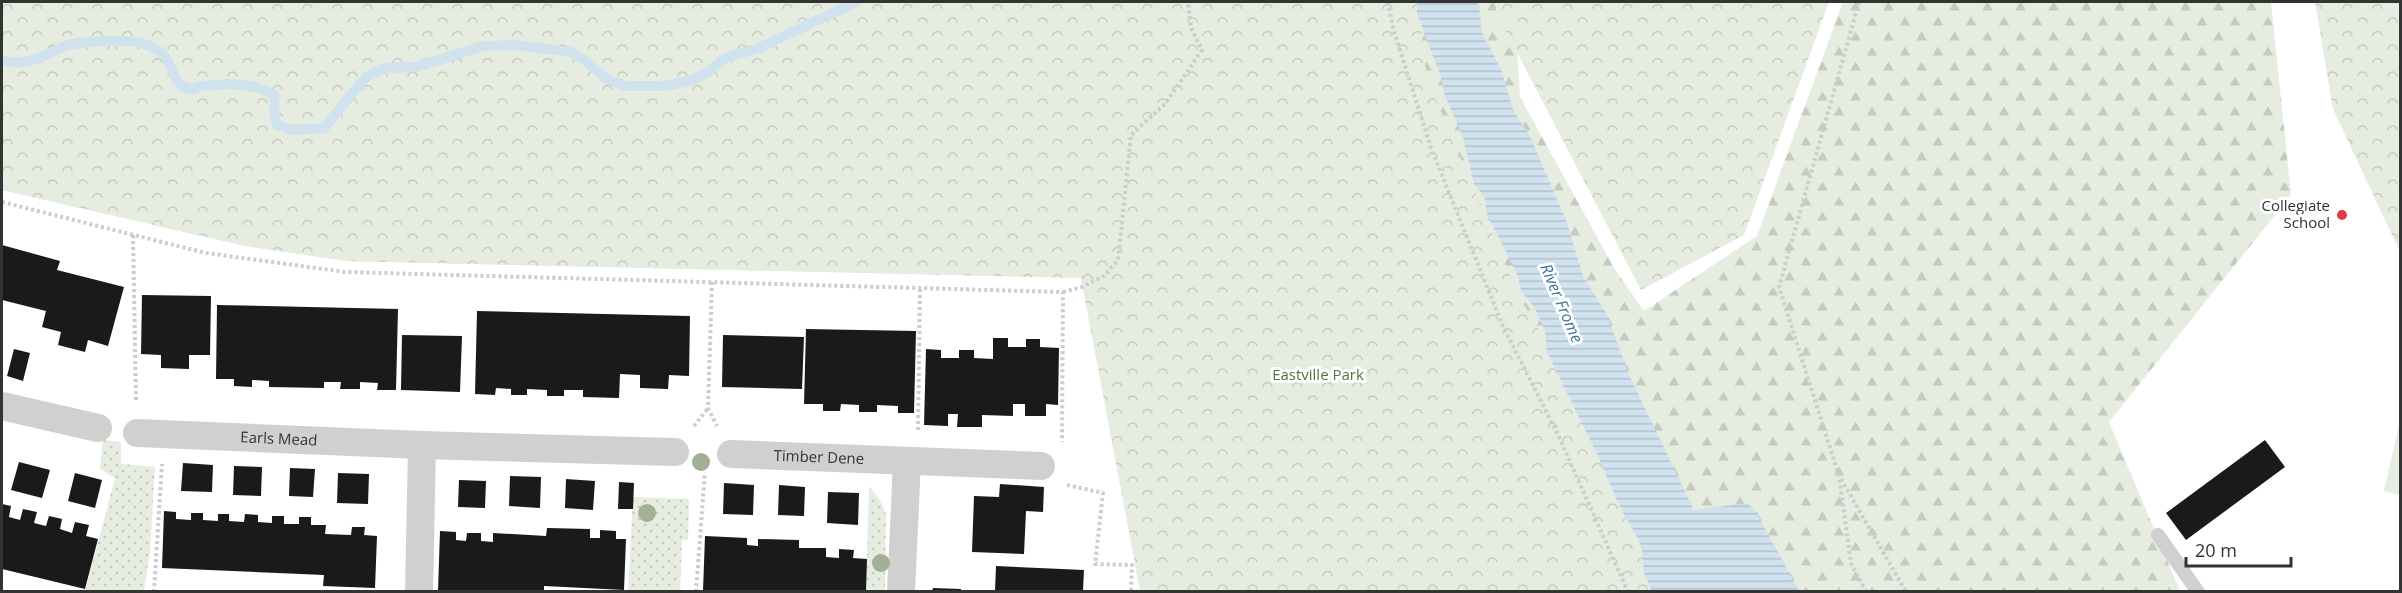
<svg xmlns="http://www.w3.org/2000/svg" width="2402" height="593" font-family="'Open Sans',sans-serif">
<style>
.grass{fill:url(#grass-dots)}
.forest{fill:url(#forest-firs)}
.park{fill:url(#park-crowns)}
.garden{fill:#e6ecdf}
.water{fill:url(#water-rules)}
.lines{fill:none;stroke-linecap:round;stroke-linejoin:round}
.stream{stroke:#cfe2ee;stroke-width:10}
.building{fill:#1a1a1a}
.path{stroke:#cdcdcd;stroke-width:4;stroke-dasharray:3 3;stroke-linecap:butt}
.lane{stroke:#d0d0d0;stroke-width:14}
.street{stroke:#d0d0d0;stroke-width:28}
.tree{fill:#a2b095}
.poi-dot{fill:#e63946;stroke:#fff;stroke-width:2}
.labels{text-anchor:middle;stroke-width:6;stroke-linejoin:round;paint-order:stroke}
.poi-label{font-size:15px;fill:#333;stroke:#fff;text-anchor:end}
.park-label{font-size:15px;fill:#56703f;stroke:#fff}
.street-label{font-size:15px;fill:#333;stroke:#fff}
.water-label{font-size:16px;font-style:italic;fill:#3f7597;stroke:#fff}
</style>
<defs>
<pattern id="grass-dots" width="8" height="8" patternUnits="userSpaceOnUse" patternTransform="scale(1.5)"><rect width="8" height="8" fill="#e6ecdf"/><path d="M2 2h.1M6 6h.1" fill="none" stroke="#c6cbc0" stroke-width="1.8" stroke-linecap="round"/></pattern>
<pattern id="forest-firs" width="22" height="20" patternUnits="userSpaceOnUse" patternTransform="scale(1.5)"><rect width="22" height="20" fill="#e6ecdf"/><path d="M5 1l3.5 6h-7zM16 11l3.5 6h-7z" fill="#c6cbc0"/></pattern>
<pattern id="park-crowns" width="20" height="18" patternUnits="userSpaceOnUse" patternTransform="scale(1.5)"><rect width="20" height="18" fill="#e6ecdf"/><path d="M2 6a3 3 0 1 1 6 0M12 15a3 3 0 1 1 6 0" fill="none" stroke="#c6cbc0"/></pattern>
<pattern id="water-rules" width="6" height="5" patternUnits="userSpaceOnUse" patternTransform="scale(1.5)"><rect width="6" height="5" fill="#cfe2ee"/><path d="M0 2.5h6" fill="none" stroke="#b2c2cd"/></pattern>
</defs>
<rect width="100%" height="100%" fill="#fff"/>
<!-- grass -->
<path class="grass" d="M 103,440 L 121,442 L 121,464 L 155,467 L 150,552 L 144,591 L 85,592 L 115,478 L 100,469 Z
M 869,486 L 880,500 L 886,514 L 885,591 L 866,591 Z
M 633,497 L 689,499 L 688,540 L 682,540 L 680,591 L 628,592 Z"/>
<!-- forest -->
<path class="forest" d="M 2,2 L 1514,2 L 1520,97 L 1614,268 L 1644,311 L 1757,236 L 1843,2 L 2271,2 L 2291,195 L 2109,422 L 2180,591 L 1337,592 L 1091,330 L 1081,278 L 347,261 L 245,246 L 2,190 Z"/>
<!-- park -->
<path class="park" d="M 2,2 L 1424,2 L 1420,42 L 1429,83 L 1518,295 L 1575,391 L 1657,591 L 1140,591 L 1081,278 L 347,261 L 245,246 L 2,190 Z
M 1496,2 L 1829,2 L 1744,235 L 1641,290 L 1496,12 Z
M 2315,2 L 2400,2 L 2400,252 L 2333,109 Z"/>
<!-- garden -->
<path class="garden" d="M 2400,420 L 2400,495 L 2384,491 Z"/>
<!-- water -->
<path class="water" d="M 1417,2 L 1476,2 L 1479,5 L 1482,33 L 1501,69 L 1514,112 L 1530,136 L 1566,220 L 1583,276 L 1607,315 L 1629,375 L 1694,510 L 1748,503 L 1757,514 L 1799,591 L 1652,591 L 1644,573 L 1642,550 L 1638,539 L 1618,503 L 1597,454 L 1547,352 L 1545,330 L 1534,307 L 1521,291 L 1518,276 L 1487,214 L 1484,197 L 1474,184 L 1463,137 L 1445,96 L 1440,74 L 1417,14 Z"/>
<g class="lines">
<!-- stream -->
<path class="stream" d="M 2,61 C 37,67 46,50 76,43 C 87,41 128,40 139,42 C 146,44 159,50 164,55 C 173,65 173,88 190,89 C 194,89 199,86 203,86 C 226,83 254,82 274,95 C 276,108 272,111 277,125 L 293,130 L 324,128 L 366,77 L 384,68 L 417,67 L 483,46 L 514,45 L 571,52 L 586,61 L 605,78 L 625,86 L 664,86 L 690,81 L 708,72 L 725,58 L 759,48 L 856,2"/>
</g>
<!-- building -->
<path class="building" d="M 2,245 L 60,261 L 57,270 L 124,287 L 108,346 L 88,340 L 85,352 L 58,345 L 61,332 L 42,327 L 46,311 L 2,300 Z
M 142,295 L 211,296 L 210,355 L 189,355 L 189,369 L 161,368 L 161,355 L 141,354 Z
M 217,305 L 398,309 L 396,390 L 377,390 L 378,383 L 360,382 L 360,389 L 340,389 L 341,382 L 324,382 L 324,388 L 269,387 L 269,381 L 252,380 L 252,387 L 234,386 L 234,379 L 216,379 Z
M 477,311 L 690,316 L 689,376 L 669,375 L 668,389 L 640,388 L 640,375 L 620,374 L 619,398 L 583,397 L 583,390 L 564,390 L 564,396 L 547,396 L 547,390 L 527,389 L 527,395 L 511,395 L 511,389 L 496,388 L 495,395 L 475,394 Z
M 806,329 L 916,331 L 914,413 L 898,413 L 898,406 L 877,405 L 877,412 L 859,412 L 859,405 L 841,404 L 840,411 L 823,411 L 823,404 L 804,404 Z
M 402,335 L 462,336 L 460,392 L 401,390 Z
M 723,335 L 804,337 L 802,389 L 722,387 Z
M 993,338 L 1008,338 L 1008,347 L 1026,347 L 1026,339 L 1040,339 L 1040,347 L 1059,348 L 1058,405 L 1046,404 L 1046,416 L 1025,416 L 1025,404 L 1013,404 L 1013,416 L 982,415 L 982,427 L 957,427 L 958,414 L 948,414 L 948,426 L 924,425 L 926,349 L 941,350 L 941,358 L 959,358 L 959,350 L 974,350 L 974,358 L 993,359 Z
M 14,349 L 30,353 L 23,381 L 7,376 Z
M 2265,440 L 2285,467 L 2186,540 L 2166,513 Z
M 19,462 L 50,470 L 42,498 L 11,490 Z
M 183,463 L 213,465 L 212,492 L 181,491 Z
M 234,466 L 262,467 L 261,496 L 233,495 Z
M 290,468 L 315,469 L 313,497 L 289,496 Z
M 75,473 L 102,480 L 95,508 L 68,501 Z
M 338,473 L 369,474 L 368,504 L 337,503 Z
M 510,476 L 541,477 L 540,508 L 509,506 Z
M 566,479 L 595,481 L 593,510 L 565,508 Z
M 459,480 L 486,481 L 485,508 L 458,507 Z
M 619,482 L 634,483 L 633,509 L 618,509 Z
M 724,483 L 754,485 L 753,515 L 723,514 Z
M 1000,484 L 1044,487 L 1043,512 L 1026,511 L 1024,554 L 972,552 L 974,496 L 999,497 Z
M 779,485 L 805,487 L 804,516 L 778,515 Z
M 828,492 L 859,493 L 858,525 L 827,523 Z
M 2,504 L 11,506 L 9,517 L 20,520 L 23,509 L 37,512 L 34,523 L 46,526 L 49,516 L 62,519 L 60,529 L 72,533 L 75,522 L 89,525 L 86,536 L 98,539 L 85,589 L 2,569 Z
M 164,511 L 176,512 L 176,519 L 191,520 L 191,513 L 203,513 L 203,520 L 218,521 L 218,514 L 229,514 L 229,521 L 244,522 L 245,514 L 258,515 L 258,522 L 272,523 L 272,516 L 284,516 L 284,524 L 299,524 L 299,517 L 311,517 L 311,525 L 326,525 L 325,534 L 351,535 L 352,527 L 365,527 L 364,535 L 377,536 L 375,588 L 323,586 L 324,575 L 162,568 Z
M 547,528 L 590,529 L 590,538 L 600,538 L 600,530 L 616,531 L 616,539 L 626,539 L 624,590 L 544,586 L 544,591 L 438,591 L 440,531 L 456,532 L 456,540 L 466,541 L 467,533 L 481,533 L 481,541 L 493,542 L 493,533 L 546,536 Z
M 705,536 L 747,538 L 747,545 L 758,546 L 758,539 L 799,540 L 799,548 L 826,548 L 826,557 L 839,558 L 839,549 L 854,550 L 853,558 L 867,559 L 866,591 L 703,591 Z
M 996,566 L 1084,570 L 1083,591 L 995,591 Z
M 933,588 L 961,589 L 961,591 L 932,591 Z"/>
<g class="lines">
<!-- path -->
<path class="path" d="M 1388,2 L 1393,28 L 1431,148 L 1502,324 L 1559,437 L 1628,592
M 1859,2 L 1779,287 L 1839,476 L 1851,563 L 1866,592
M 2,202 L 206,253 L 345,272 L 1063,292 L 1062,442
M 133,235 L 136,402
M 712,282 L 708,408 L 717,426
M 1063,292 L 1082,287 L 1104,276 L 1118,260 L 1131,135 L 1165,104 L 1202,50 L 1191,28 L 1188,2
M 694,426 L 708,408
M 918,430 L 920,287
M 1841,479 L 1906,592
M 1067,485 L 1103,493 L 1095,564 L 1132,565 L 1131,592
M 154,592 L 162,464
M 696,592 L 705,472"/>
<!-- lane -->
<path class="lane" d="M 2158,535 L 2198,592"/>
<!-- street -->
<g class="street">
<path d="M 2,406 L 98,428"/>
<path id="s1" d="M 137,433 L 422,445 L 675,452"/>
<path id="s2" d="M 731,454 L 1041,466"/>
<path d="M 419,592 L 422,445"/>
<path d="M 901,592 L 907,461"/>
</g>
</g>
<!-- trees -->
<g class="tree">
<circle cx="701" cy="462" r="9"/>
<circle cx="647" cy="513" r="9"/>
<circle cx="881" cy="563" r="9"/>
</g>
<!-- markers -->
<circle class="poi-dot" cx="2342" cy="215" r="6"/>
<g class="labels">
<!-- poi labels -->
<g class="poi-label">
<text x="2330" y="211">Collegiate<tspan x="2330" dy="17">School</tspan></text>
</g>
<!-- park labels -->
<g class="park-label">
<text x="1318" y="380">Eastville Park</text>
</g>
<!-- street labels -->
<g class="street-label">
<text dy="5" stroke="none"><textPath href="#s1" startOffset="142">Earls Mead</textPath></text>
<text dy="5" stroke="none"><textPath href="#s2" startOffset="88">Timber Dene</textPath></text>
</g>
<!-- water labels -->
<g class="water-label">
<text transform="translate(1562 303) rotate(67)" y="6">River Frome</text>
</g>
</g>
<!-- border -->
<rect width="2402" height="593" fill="none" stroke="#333333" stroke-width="6"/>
<!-- scale -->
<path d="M2186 557v9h105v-9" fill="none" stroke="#333333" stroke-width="3"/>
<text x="2195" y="557" font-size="18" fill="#333333" stroke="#ffffff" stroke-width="4.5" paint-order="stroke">20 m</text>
</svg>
